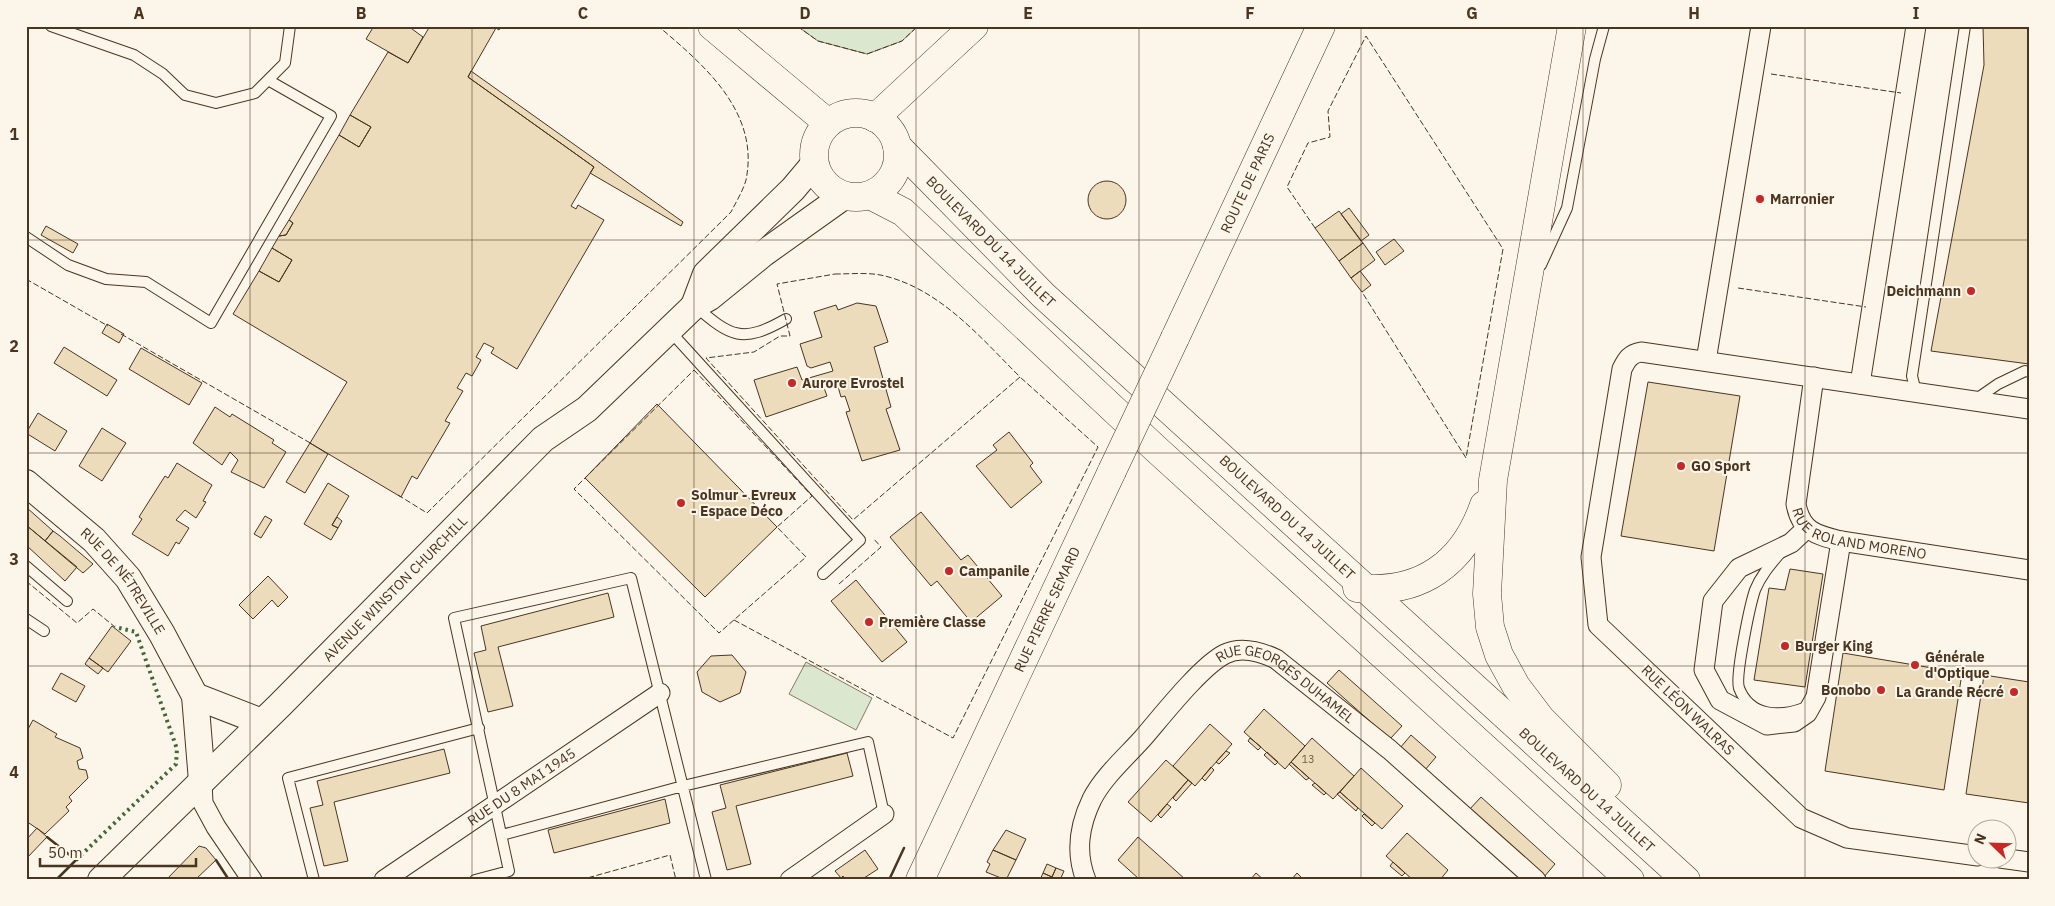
<svg xmlns="http://www.w3.org/2000/svg" width="2055" height="906" font-family="'IBM Plex Sans',sans-serif">
<style>
.green{fill:#dce7d0;stroke:#887966}
.building{fill:#ecdcbc;stroke:#4a3520}
.lines{fill:none;stroke-linecap:round;stroke-linejoin:round}
.lane-casing{stroke:#4a3520;stroke-width:12}
.street-casing{stroke:#4a3520;stroke-width:21}
.secondary-casing{stroke:#4a3520;stroke-width:28}
.primary-casing{stroke:#4a3520;stroke-width:29}
.lane{stroke:#fbf6e9;stroke-width:10}
.street{stroke:#fbf6e9;stroke-width:19}
.secondary{stroke:#fbf6e9;stroke-width:26}
.primary{stroke:#fbf6e9;stroke-width:28}
.primary-bridge-casing{stroke:#4a3520;stroke-width:29;stroke-linecap:butt}
.primary-bridge{stroke:#fbf6e9;stroke-width:28}
.hedge{stroke:#436837;stroke-width:4;stroke-dasharray:2.5 4;stroke-linecap:butt}
.fence{stroke:#4a3520;stroke-width:1;stroke-dasharray:6 2.5;stroke-linecap:butt}
.wall{stroke:#4a3520;stroke-width:2.5}
.grid{fill:none;stroke:#4a3520;stroke-width:1;stroke-opacity:0.55}
.poi-dot{fill:#c62828;stroke:#fbf6e9;stroke-width:2}
.labels{text-anchor:middle;stroke-width:4;stroke-linejoin:round;paint-order:stroke}
.number-label{font-size:11px;fill:#725f47}
.street-label{font-size:14px;fill:#4a3520;stroke:#fbf6e9}
.poi-label{font-size:14px;font-weight:bold;fill:#4a3520;stroke:#fbf6e9;text-anchor:start}
.neatline{fill:none;stroke:#4a3520;stroke-width:2}
.grid-label{font-size:16px;text-anchor:middle;font-weight:bold;fill:#4a3520}
</style>
<rect width="100%" height="100%" fill="#fbf6e9"/>
<!-- green -->
<path class="green" d="M 797,26 L 918,26 L 902,41 L 867,54 L 818,41 Z
M 806,662 L 872,698 L 856,730 L 789,694 Z"/>
<!-- building -->
<path class="building" d="M 374,26 L 408,26 L 423,37 L 408,63 L 366,39 Z
M 430,26 L 501,26 L 499,30 L 496,28 L 468,77 L 594,167 L 571,206 L 576,209 L 578,205 L 604,220 L 517,369 L 491,353 L 494,348 L 484,343 L 476,357 L 481,360 L 472,376 L 466,373 L 457,388 L 463,391 L 445,421 L 450,423 L 417,479 L 412,476 L 401,497 L 310,443 L 347,382 L 233,314 L 259,271 L 279,282 L 292,260 L 272,248 L 279,236 L 286,235 L 293,223 L 289,220 L 339,135 L 359,147 L 371,127 L 350,115 L 388,52 L 408,63 Z
M 1983,26 L 2029,26 L 2029,364 L 1931,351 L 1984,65 Z
M 471,71 L 683,222 L 681,226 L 590,173 L 594,167 L 468,77 Z
M 350,115 L 371,127 L 359,147 L 339,135 Z
M1088 200a19 19 0 1 1 38 0a19 19 0 1 1-38 0Z
M 1349,208 L 1369,235 L 1361,241 L 1341,214 Z
M 1339,211 L 1363,243 L 1339,261 L 1315,228 Z
M 289,220 L 293,223 L 286,235 L 279,236 Z
M 46,226 L 78,244 L 73,253 L 41,235 Z
M 1394,239 L 1404,251 L 1385,265 L 1376,252 Z
M 1363,243 L 1375,260 L 1351,278 L 1339,261 Z
M 272,248 L 292,260 L 279,282 L 259,271 Z
M 1360,271 L 1371,285 L 1362,292 L 1351,278 Z
M 857,303 L 876,306 L 888,342 L 874,347 L 891,407 L 886,409 L 900,450 L 862,461 L 846,412 L 850,411 L 845,396 L 841,397 L 836,380 L 823,385 L 827,396 L 766,417 L 754,380 L 797,367 L 802,380 L 833,371 L 830,362 L 811,368 L 807,366 L 800,344 L 822,337 L 814,312 L 836,305 L 838,310 Z
M 107,324 L 124,334 L 119,343 L 102,333 Z
M 64,347 L 117,380 L 107,396 L 54,363 Z
M 141,348 L 202,383 L 189,405 L 129,369 Z
M 1648,382 L 1740,396 L 1714,551 L 1621,536 Z
M 657,404 L 777,527 L 705,597 L 585,478 Z
M 215,407 L 230,417 L 232,414 L 274,440 L 272,443 L 286,452 L 264,488 L 231,472 L 238,460 L 230,452 L 222,465 L 193,443 Z
M 38,413 L 67,431 L 55,451 L 26,433 Z
M 102,428 L 126,443 L 102,481 L 79,466 Z
M 1009,432 L 1033,463 L 1030,466 L 1042,482 L 1011,508 L 976,466 L 997,450 L 993,445 Z
M 310,443 L 328,454 L 305,493 L 286,482 Z
M 177,463 L 212,485 L 203,501 L 206,502 L 196,518 L 185,510 L 176,520 L 189,528 L 179,544 L 176,542 L 168,556 L 132,534 L 142,519 L 139,517 L 165,476 L 168,478 Z
M 328,483 L 349,496 L 332,525 L 338,528 L 331,540 L 304,524 Z
M 26,507 L 53,531 L 45,541 L 26,525 Z
M 921,512 L 961,560 L 968,555 L 1002,596 L 971,622 L 937,581 L 931,586 L 890,537 Z
M 265,516 L 272,520 L 261,538 L 254,534 Z
M 337,517 L 342,521 L 338,528 L 332,525 Z
M 26,525 L 77,567 L 65,581 L 26,545 Z
M 53,531 L 60,536 L 93,564 L 83,573 L 45,541 Z
M 1790,569 L 1823,574 L 1805,687 L 1754,680 L 1769,588 L 1785,590 Z
M 268,576 L 288,597 L 278,607 L 272,600 L 253,619 L 239,605 Z
M 856,580 L 907,642 L 882,662 L 831,601 Z
M 608,593 L 614,617 L 498,647 L 513,706 L 488,712 L 474,653 L 486,650 L 481,626 Z
M 112,626 L 131,641 L 108,672 L 89,658 Z
M 1843,653 L 1962,673 L 1944,790 L 1825,771 Z
M 732,655 L 746,672 L 740,693 L 720,702 L 702,692 L 697,672 L 711,656 Z
M 89,658 L 103,668 L 98,674 L 85,664 Z
M 1339,670 L 1402,726 L 1390,739 L 1327,683 Z
M 61,673 L 85,686 L 76,702 L 52,689 Z
M 1984,675 L 2029,682 L 2029,803 L 1966,794 Z
M 1264,709 L 1305,746 L 1285,769 L 1244,732 Z
M 33,720 L 57,734 L 55,737 L 80,748 L 83,758 L 77,761 L 79,769 L 86,770 L 88,778 L 69,797 L 72,801 L 66,807 L 69,811 L 45,834 L 26,821 L 26,728 L 28,729 Z
M 1210,724 L 1232,744 L 1195,786 L 1173,766 Z
M 1411,735 L 1436,757 L 1425,770 L 1400,748 Z
M 1250,738 L 1261,747 L 1258,750 L 1248,741 Z
M 1312,738 L 1354,776 L 1333,799 L 1291,762 Z
M 444,749 L 450,773 L 334,802 L 348,861 L 324,866 L 310,808 L 323,805 L 317,781 Z
M 1226,751 L 1230,753 L 1219,764 L 1216,762 Z
M 1267,752 L 1278,762 L 1275,765 L 1264,755 Z
M 847,753 L 853,776 L 736,806 L 751,864 L 727,870 L 712,812 L 726,808 L 720,785 Z
M 1166,760 L 1188,780 L 1151,822 L 1128,802 Z
M 1291,762 L 1309,778 L 1306,780 L 1289,764 Z
M 1211,767 L 1214,770 L 1205,781 L 1202,778 Z
M 1361,768 L 1403,806 L 1382,829 L 1340,792 Z
M 1188,780 L 1192,783 L 1176,801 L 1173,798 Z
M 1315,783 L 1326,793 L 1324,795 L 1312,785 Z
M 1340,792 L 1358,808 L 1356,811 L 1337,794 Z
M 1481,797 L 1555,864 L 1544,877 L 1469,810 Z
M 665,799 L 670,823 L 554,853 L 548,830 Z
M 1167,804 L 1171,807 L 1161,818 L 1158,815 Z
M 1364,814 L 1375,823 L 1372,826 L 1362,816 Z
M 37,828 L 47,837 L 26,859 L 26,840 Z
M 1006,830 L 1026,839 L 1016,860 L 993,850 Z
M 1407,833 L 1448,870 L 1440,880 L 1413,880 L 1386,856 Z
M 1138,837 L 1156,853 L 1186,880 L 1139,879 L 1118,860 Z
M 199,846 L 206,848 L 216,860 L 195,880 L 166,880 Z
M 865,850 L 878,869 L 861,880 L 846,880 L 843,876 L 841,878 L 835,871 Z
M 993,850 L 1016,860 L 1006,880 L 986,872 L 990,864 L 987,862 Z
M 1393,862 L 1405,873 L 1402,876 L 1390,866 Z
M 1047,864 L 1056,868 L 1052,877 L 1043,873 Z
M 1056,868 L 1064,871 L 1060,880 L 1052,877 Z
M 1043,873 L 1052,877 L 1051,880 L 1040,880 Z
M 1256,873 L 1264,880 L 1250,880 Z
M 1297,873 L 1304,880 L 1291,880 Z"/>
<g class="lines">
<defs>
<path id="lane" d="M 51,26 L 134,55 L 163,74 L 185,95 L 216,103 L 255,93 L 285,63 L 290,26
M 26,237 L 68,265 L 106,279 L 146,282 L 211,323 L 331,116 L 268,80
M 1541,265 L 1567,208 L 1595,59 L 1604,26
M 695,306 C 731,337 742,344 786,319
M 669,330 L 860,540 L 823,574
M 1916,392 L 1912,376 L 1965,26
M 1975,400 L 1998,384 L 2025,371 L 2029,372
M 1781,552 C 1771,564 1761,575 1755,590 C 1750,605 1735,676 1739,688 C 1750,717 1780,717 1804,708
M 26,566 L 67,601
M 26,619 L 44,631
M 502,835 L 683,786 L 868,742 L 884,814
M 314,880 L 288,778 L 479,728
M 475,880 L 509,871 L 454,618 L 631,578 L 706,880"/>
<g id="street">
<path d="M 1706,361 L 1761,26"/>
<path id="s1" d="M 1814,377 L 1796,504 C 1801,532 1817,535 1841,541 L 2029,570"/>
<path d="M 1860,384 L 1916,26"/>
<path d="M 1807,528 L 1791,543 L 1739,568 L 1713,601 L 1704,670 L 1720,700 L 1767,725 L 1794,722 L 1807,713 L 1816,697 L 1841,541"/>
<path d="M 202,781 L 203,803 L 216,827 L 252,880"/>
<path d="M 1978,856 L 1847,838 L 1801,818 L 1598,625 L 1591,557 L 1622,369 C 1627,359 1630,354 1641,352 L 2029,409"/>
<path d="M 2000,858 L 2029,862"/>
<path id="s2" d="M 384,880 L 660,693"/>
<path d="M 790,880 L 884,814"/>
<path id="s3" d="M 1086,880 C 1075,852 1079,826 1092,799 C 1104,776 1126,757 1143,738 C 1162,716 1201,666 1225,654 C 1241,646 1261,652 1276,659 L 1390,750 L 1536,880"/>
</g>
<g id="secondary">
<path d="M 694,306 L 706,274 L 793,189 L 814,164"/>
<path id="s4" d="M 26,483 L 94,540 L 128,578 L 162,634 L 195,696 L 202,781"/>
<path d="M 195,696 L 262,722"/>
<path id="s5" d="M 101,880 L 280,705 L 543,439 L 587,409 L 694,306 L 710,297 L 764,253 L 844,196"/>
</g>
<g id="primary">
<path d="M 712,26 L 828,123"/>
<path d="M 1572,26 L 1493,480 L 1487,594 L 1490,627 L 1499,655 L 1516,686 L 1541,719 L 1607,785"/>
<circle cx="856" cy="155" r="42"/>
<path d="M 875,118 L 974,26"/>
<path id="s6" d="M 897,146 L 1043,295 L 1686,880"/>
<path d="M 870,195 L 903,212 L 1156,449 L 1630,880"/>
<path id="s7" d="M 1175,338 L 1321,26"/>
<path d="M 1357,588 C 1421,595 1464,563 1484,505"/>
<path id="s8" d="M 920,880 L 1112,471"/>
</g>
</defs>
<!-- lane casing -->
<use href="#lane" class="lane-casing"/>
<!-- street casing -->
<use href="#street" class="street-casing"/>
<!-- secondary casing -->
<use href="#secondary" class="secondary-casing"/>
<!-- primary casing -->
<use href="#primary" class="primary-casing"/>
<!-- lane -->
<use href="#lane" class="lane"/>
<!-- street -->
<use href="#street" class="street"/>
<!-- secondary -->
<use href="#secondary" class="secondary"/>
<!-- primary -->
<use href="#primary" class="primary"/>
<defs>
<path id="primary-bridge" d="M 1112,471 L 1175,338"/>
</defs>
<!-- primary-bridge casing -->
<use href="#primary-bridge" class="primary-bridge-casing"/>
<!-- primary-bridge -->
<use href="#primary-bridge" class="primary-bridge"/>
<!-- hedge -->
<path class="hedge" d="M 76,860 L 176,764 L 177,749 L 136,632 L 115,627"/>
<!-- fence -->
<path class="fence" d="M 797,26 L 818,41 L 867,54 L 902,41 L 918,26
M 1771,74 L 1901,93
M 1315,228 L 1287,187 L 1308,143 L 1330,137 L 1328,111 L 1366,36 L 1503,249 L 1466,458 L 1362,292
M 835,274 C 851,274 870,272 885,276 C 941,290 981,338 1020,377 L 853,520 L 706,358 L 754,352 L 780,336 L 790,336 L 777,284 Z
M 26,279 L 108,326
M 1738,288 L 1866,307
M 121,334 L 312,444
M 694,370 L 812,496 L 777,527 L 806,557 L 719,633 L 574,489 Z
M 398,495 L 427,513 L 731,212 C 736,202 743,191 746,180 C 760,112 704,65 658,26
M 26,581 L 77,623 L 93,609 L 115,627
M 839,584 L 881,547 L 873,538
M 734,620 L 953,738 L 1098,447 L 1020,377
M 580,880 L 670,855 L 676,880"/>
<!-- wall -->
<path class="wall" d="M 47,837 L 76,860 L 56,880
M 216,860 L 229,880
M 889,880 L 904,848"/>
</g>
<!-- grid -->
<path class="grid" d="M 250,26 L 250,880M 472,26 L 472,880M 694,26 L 694,880M 916,26 L 916,880M 1139,26 L 1139,880M 1361,26 L 1361,880M 1583,26 L 1583,880M 1805,26 L 1805,880M 26,240 L 2029,240M 26,453 L 2029,453M 26,666 L 2029,666"/>
<!-- markers -->
<g class="poi-dot">
<circle cx="1760" cy="199" r="5"/>
<circle cx="1971" cy="291" r="5"/>
<circle cx="792" cy="383" r="5"/>
<circle cx="1681" cy="466" r="5"/>
<circle cx="681" cy="503" r="5"/>
<circle cx="949" cy="571" r="5"/>
<circle cx="869" cy="622" r="5"/>
<circle cx="1785" cy="646" r="5"/>
<circle cx="1915" cy="665" r="5"/>
<circle cx="1881" cy="690" r="5"/>
<circle cx="2014" cy="692" r="5"/>
</g>
<g class="labels">
<!-- number labels -->
<g class="number-label">
<text x="1308" y="763">13</text>
</g>
<!-- street labels -->
<g class="street-label">
<text dy="5" stroke="none"><textPath href="#s7" startOffset="171">ROUTE DE PARIS</textPath></text>
<text dy="5" stroke="none"><textPath href="#s6" startOffset="134">BOULEVARD DU 14 JUILLET</textPath></text>
<text dy="5" stroke="none"><textPath href="#s6" startOffset="539">BOULEVARD DU 14 JUILLET</textPath></text>
<text dy="5" stroke="none"><textPath href="#s1" startOffset="205">RUE ROLAND MORENO</textPath></text>
<text dy="5" stroke="none"><textPath href="#s4" startOffset="139">RUE DE NÉTREVILLE</textPath></text>
<text dy="5" stroke="none"><textPath href="#s5" startOffset="414">AVENUE WINSTON CHURCHILL</textPath></text>
<text dy="5" stroke="none"><textPath href="#s8" startOffset="299">RUE PIERRE SEMARD</textPath></text>
<text dy="5" stroke="none"><textPath href="#s3" startOffset="352">RUE GEORGES DUHAMEL</textPath></text>
<text transform="translate(1688 710) rotate(44)" y="5">RUE LÉON WALRAS</text>
<text dy="5" stroke="none"><textPath href="#s2" startOffset="166">RUE DU 8 MAI 1945</textPath></text>
<text dy="5" stroke="none"><textPath href="#s6" startOffset="944">BOULEVARD DU 14 JUILLET</textPath></text>
</g>
<!-- poi labels -->
<g class="poi-label">
<text x="1770" y="204">Marronier</text>
<text x="1961" y="296" text-anchor="end">Deichmann</text>
<text x="802" y="388">Aurore Evrostel</text>
<text x="1691" y="471">GO Sport</text>
<text x="691" y="500">Solmur - Evreux<tspan x="691" dy="16">- Espace Déco</tspan></text>
<text x="959" y="576">Campanile</text>
<text x="879" y="627">Première Classe</text>
<text x="1795" y="651">Burger King</text>
<text x="1925" y="662">Générale<tspan x="1925" dy="16">d'Optique</tspan></text>
<text x="1871" y="695" text-anchor="end">Bonobo</text>
<text x="2004" y="697" text-anchor="end">La Grande Récré</text>
</g>
</g>
<!-- border -->
<rect width="2055" height="906" fill="none" stroke="#fbf6e9" stroke-width="55"/>
<!-- north arrow -->
<g transform="translate(1992 844) rotate(293)"><circle r="24" fill="#fbf6e9" stroke="#b4a999"/>
<path d="M0-4L9 19L0 12L-9 19Z" fill="#c62828"/>
<text y="-8" font-size="14" font-weight="bold" text-anchor="middle" fill="#4a3520">N</text>
</g>
<!-- scale -->
<path d="M40 858v8h156v-8" fill="none" stroke="#4a3520" stroke-width="2.5"/>
<text x="48" y="858" font-size="15" fill="#4a3520" stroke="#fbf6e9" stroke-width="4" paint-order="stroke">50 m</text>
<rect x="28" y="28" width="2000" height="850" class="neatline"/>
<g class="grid-label">
<text x="139" y="19">A</text>
<text x="361" y="19">B</text>
<text x="583" y="19">C</text>
<text x="805" y="19">D</text>
<text x="1028" y="19">E</text>
<text x="1250" y="19">F</text>
<text x="1472" y="19">G</text>
<text x="1694" y="19">H</text>
<text x="1916" y="19">I</text>
<text x="14" y="140">1</text>
<text x="14" y="352">2</text>
<text x="14" y="565">3</text>
<text x="14" y="778">4</text>
</g>
</svg>
